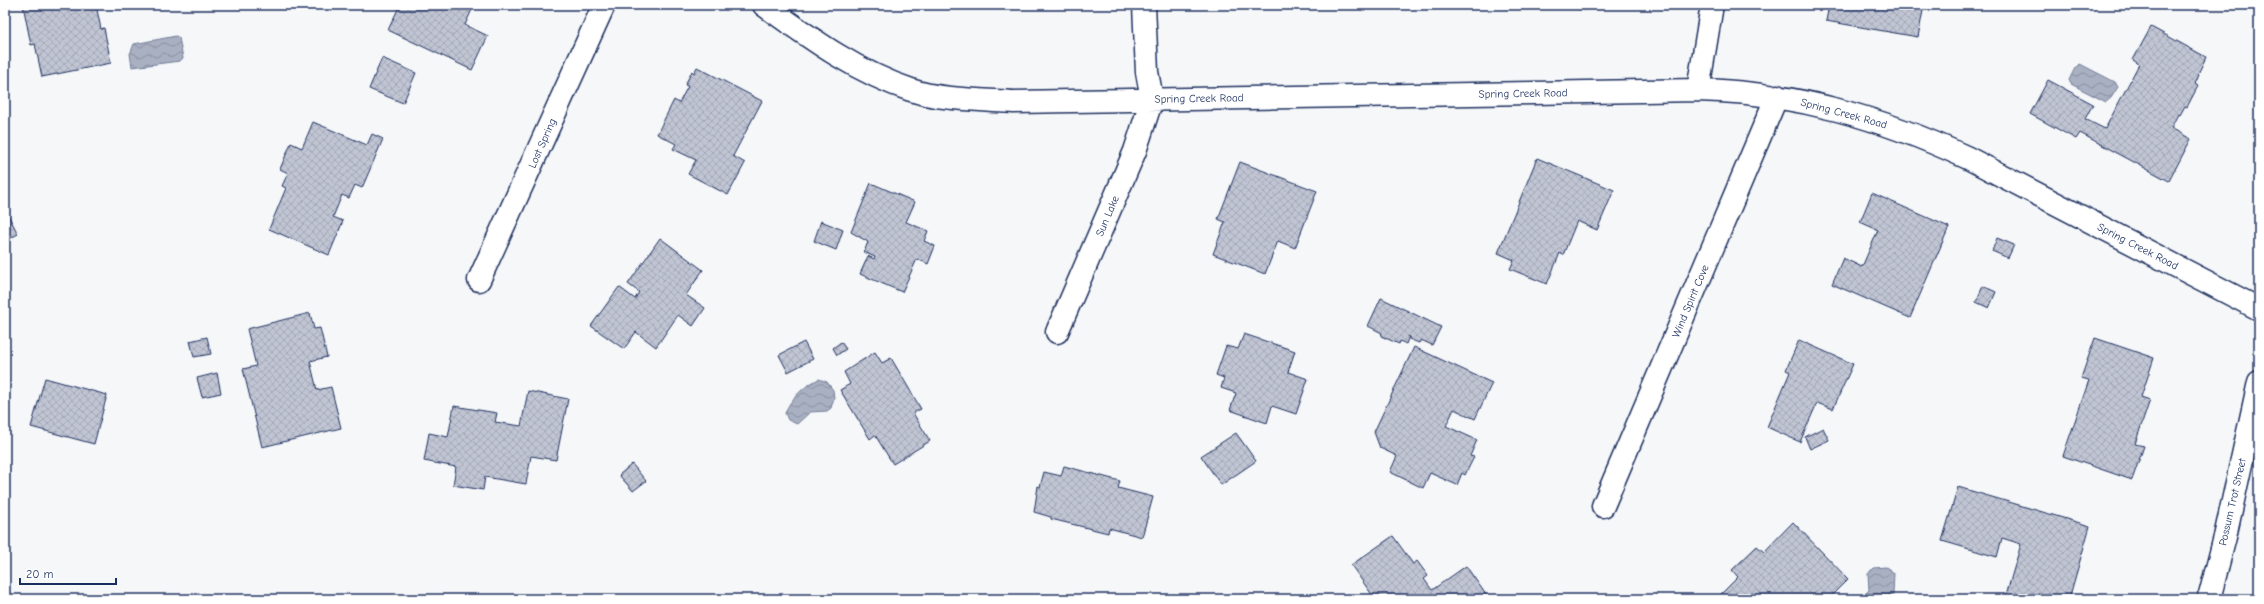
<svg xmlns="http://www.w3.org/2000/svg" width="2264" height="604" font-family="'Comic Neue',sans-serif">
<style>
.water{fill:url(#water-waves);stroke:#707c99}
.building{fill:url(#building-cross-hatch);stroke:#1b2f5e}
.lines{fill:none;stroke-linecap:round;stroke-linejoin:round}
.minor-casing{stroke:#1b2f5e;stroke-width:25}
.minor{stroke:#fff;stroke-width:22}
.labels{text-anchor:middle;stroke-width:3;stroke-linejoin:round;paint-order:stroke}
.street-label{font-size:11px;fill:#1b2f5e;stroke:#fff}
</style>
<defs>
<pattern id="water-waves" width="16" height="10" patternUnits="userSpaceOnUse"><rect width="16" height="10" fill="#a9b0c1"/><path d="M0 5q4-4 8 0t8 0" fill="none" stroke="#8990a0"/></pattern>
<pattern id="building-cross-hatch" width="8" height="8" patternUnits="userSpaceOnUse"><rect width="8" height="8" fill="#c0c4d3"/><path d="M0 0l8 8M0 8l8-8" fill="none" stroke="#a4a9b8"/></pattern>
</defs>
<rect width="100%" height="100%" fill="#f6f7f9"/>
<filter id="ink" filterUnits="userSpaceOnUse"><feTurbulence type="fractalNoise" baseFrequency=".025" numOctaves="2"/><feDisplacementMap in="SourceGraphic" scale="8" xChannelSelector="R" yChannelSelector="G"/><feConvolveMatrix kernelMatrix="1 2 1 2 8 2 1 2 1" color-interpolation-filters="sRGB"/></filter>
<g filter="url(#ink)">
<!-- water -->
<path class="water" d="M 176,36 L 179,38 L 183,58 L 180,61 L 132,67 L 130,54 L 134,44 Z
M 2080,64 L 2115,82 L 2118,87 L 2111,98 L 2106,102 L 2071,84 L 2069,80 L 2075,68 Z
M 819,379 L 827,382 L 833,390 L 834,398 L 831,408 L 827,411 L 810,412 L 797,424 L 788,420 L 785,413 C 790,399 805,385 819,379 Z
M 1886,567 L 1894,573 L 1893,595 L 1887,599 L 1864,599 L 1864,595 L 1869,590 L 1868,574 L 1873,568 Z"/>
<!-- building -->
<path class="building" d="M 23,5 L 96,5 L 101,29 L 104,28 L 111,63 L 42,77 L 35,44 L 31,45 Z
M 400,5 L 474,5 L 465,25 L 488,36 L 472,70 L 388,30 Z
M 1554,5 L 1586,5 L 1586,10 Z
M 1829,5 L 1924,5 L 1918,37 L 1826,21 Z
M 2151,27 L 2206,57 L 2198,74 L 2199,75 L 2195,84 L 2198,86 L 2187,107 L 2185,106 L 2180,115 L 2178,114 L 2171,128 L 2191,139 L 2169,181 L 2080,133 L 2076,139 L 2030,114 L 2048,80 L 2093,104 L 2085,119 L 2105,129 L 2139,64 L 2133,60 Z
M 382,58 L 416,73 L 403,103 L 369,89 Z
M 697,67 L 762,101 L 733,156 L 745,163 L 728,195 L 688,174 L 696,160 L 673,149 L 676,144 L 657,134 L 674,100 L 679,103 L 688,86 L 685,85 L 692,71 L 694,73 Z
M 313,122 L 367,145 L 372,134 L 383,139 L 362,188 L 355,185 L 349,198 L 342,195 L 333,217 L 343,221 L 329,255 L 269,229 L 286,188 L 282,186 L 288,173 L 280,169 L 291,143 L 302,148 Z
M 1537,158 L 1614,190 L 1597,230 L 1577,221 L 1563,255 L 1560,253 L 1547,284 L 1510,269 L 1514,260 L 1498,253 Z
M 1240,162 L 1317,191 L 1295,248 L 1278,241 L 1265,274 L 1213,254 L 1225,222 L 1218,219 Z
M 871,183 L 915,202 L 906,222 L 928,231 L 924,241 L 935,246 L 928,264 L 917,259 L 902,292 L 860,274 L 868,256 L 874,259 L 875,257 L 864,252 L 868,242 L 851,232 Z
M 1872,193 L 1949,227 L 1910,318 L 1832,284 L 1843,258 L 1862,267 L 1878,230 L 1860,222 Z
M 5,209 L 18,234 L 5,241 Z
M 821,221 L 843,230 L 836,250 L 814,241 Z
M 660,238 L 703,270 L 686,295 L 705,308 L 693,326 L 678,315 L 656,347 L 636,332 L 624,349 L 591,326 L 619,287 L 635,299 L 639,292 L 628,284 Z
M 1997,238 L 2014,245 L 2008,258 L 1992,251 Z
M 1983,286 L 1996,292 L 1989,308 L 1976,302 Z
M 1381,298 L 1441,327 L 1432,345 L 1421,340 L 1419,343 L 1409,339 L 1409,336 L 1406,344 L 1400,341 L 1399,344 L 1381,336 L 1382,333 L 1368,326 Z
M 310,313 L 314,329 L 320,328 L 327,357 L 310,361 L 317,390 L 331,387 L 341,428 L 262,447 L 243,369 L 256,366 L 247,329 Z
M 1244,334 L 1295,351 L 1288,372 L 1308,379 L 1296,414 L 1272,406 L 1267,423 L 1230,410 L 1236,393 L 1221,388 L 1224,378 L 1216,375 L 1226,346 L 1238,349 Z
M 207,337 L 211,354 L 194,357 L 190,341 Z
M 2095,338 L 2154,358 L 2141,397 L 2150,400 L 2135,444 L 2144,446 L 2132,480 L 2063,456 L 2089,380 L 2081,378 Z
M 1799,340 L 1853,364 L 1833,409 L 1817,403 L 1800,442 L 1767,427 L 1790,372 L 1786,370 Z
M 804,342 L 813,359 L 788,372 L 779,355 Z
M 841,342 L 846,349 L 837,355 L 833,348 Z
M 1414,347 L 1492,383 L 1475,419 L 1454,409 L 1446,426 L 1477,440 L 1470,456 L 1474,457 L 1465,475 L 1462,473 L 1457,485 L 1430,473 L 1423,488 L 1390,472 L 1397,456 L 1380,448 L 1374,432 Z
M 875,352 L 882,363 L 891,358 L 921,409 L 913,413 L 930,441 L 893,464 L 875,435 L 870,439 L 840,390 L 850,384 L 844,372 Z
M 217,373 L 221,393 L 202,397 L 197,378 Z
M 45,378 L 107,395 L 94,444 L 31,427 Z
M 528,391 L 568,399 L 556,460 L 531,456 L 526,484 L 485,477 L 483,490 L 453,485 L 456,467 L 424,461 L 429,433 L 448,437 L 454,406 L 497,413 L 495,422 L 521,426 Z
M 1823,428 L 1829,440 L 1810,449 L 1805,437 Z
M 1236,433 L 1256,461 L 1221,485 L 1201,456 Z
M 632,464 L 646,481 L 633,491 L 619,475 Z
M 1064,466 L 1120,481 L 1118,488 L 1153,497 L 1142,537 L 1109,528 L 1108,533 L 1051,519 L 1051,517 L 1034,512 L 1038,486 L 1040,487 L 1044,472 L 1061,476 Z
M 1958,487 L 2090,526 L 2069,599 L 2005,599 L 2021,544 L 2002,538 L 1997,557 L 1942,541 Z
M 1793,522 L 1848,579 L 1828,599 L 1724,599 L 1720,595 L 1738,577 L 1732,570 L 1757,546 L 1764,552 Z
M 1393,536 L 1413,564 L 1417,561 L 1428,576 L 1424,579 L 1432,590 L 1466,566 L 1489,599 L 1375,599 L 1351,565 Z"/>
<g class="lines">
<defs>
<path id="minor" d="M 764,5 C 810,38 856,72 911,90 C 939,100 985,100 1014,102 L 1698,90 C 1794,92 1882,118 1968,158 L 2259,309
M 1698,90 L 1712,5
M 479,280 L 604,5
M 1057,332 L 1135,151 L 1152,99 L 1147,72 L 1144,5
M 1603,506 L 1777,96
M 2209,599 L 2225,537 L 2259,382"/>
</defs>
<!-- minor casing -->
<use href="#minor" class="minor-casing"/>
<!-- minor -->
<use href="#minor" class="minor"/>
</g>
</g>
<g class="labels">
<!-- street labels -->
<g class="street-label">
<text transform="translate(1523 93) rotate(-1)" y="4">Spring Creek Road</text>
<text transform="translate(1199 98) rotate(-1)" y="4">Spring Creek Road</text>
<text transform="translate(1844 113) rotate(15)" y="4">Spring Creek Road</text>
<text transform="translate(542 143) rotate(-66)" y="4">Lost Spring</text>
<text transform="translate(1107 216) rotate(-67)" y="4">Sun Lake</text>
<text transform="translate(2138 246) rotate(27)" y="4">Spring Creek Road</text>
<text transform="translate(1690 301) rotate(-67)" y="4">Wind Spirit Cove</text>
<text transform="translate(2232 502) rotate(-77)" y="4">Possum Trot Street</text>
</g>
</g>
<!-- margin -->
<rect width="2264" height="604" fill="none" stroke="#fff" stroke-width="20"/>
<rect x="10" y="10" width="2244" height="584" fill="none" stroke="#1b2f5e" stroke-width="1.5" filter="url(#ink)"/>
<!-- scale -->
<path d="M20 578v6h96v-6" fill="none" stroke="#1b2f5e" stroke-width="2"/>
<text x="26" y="578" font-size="12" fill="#1b2f5e" stroke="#ffffff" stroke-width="3" paint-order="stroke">20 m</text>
</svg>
